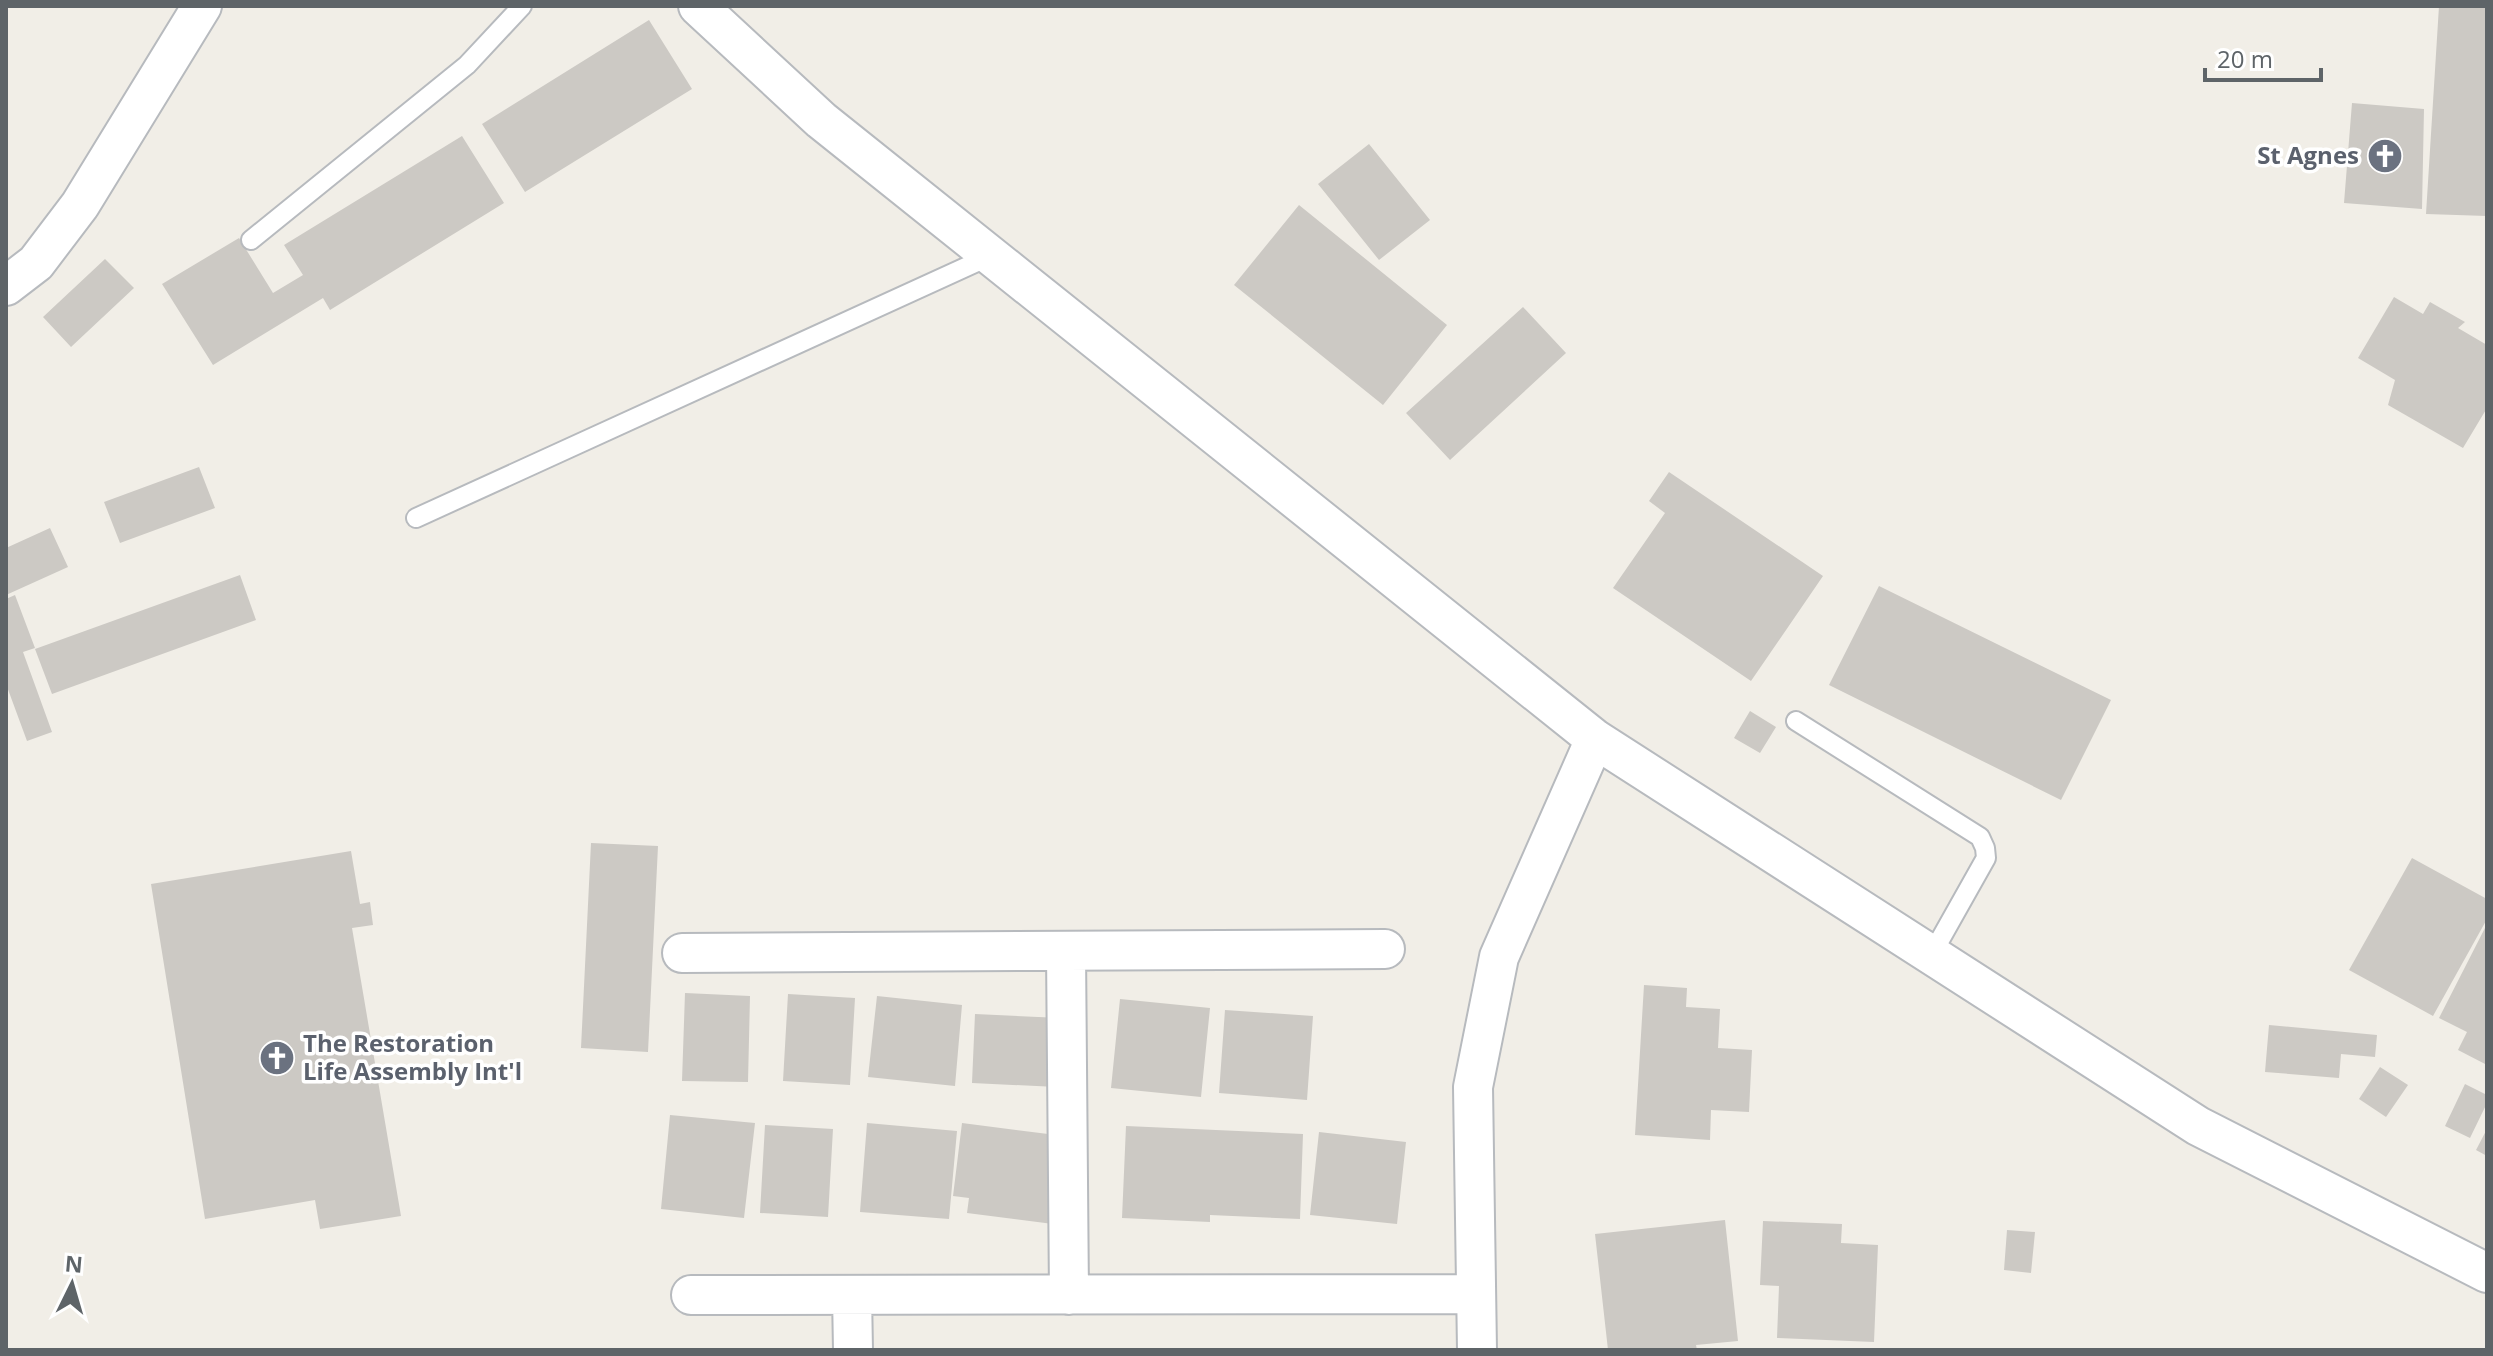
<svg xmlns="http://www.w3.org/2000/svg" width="2493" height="1356" font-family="'Open Sans',sans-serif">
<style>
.building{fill:#ccc9c4}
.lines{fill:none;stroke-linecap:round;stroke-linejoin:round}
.lane-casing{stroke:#b7babe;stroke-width:22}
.street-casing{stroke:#b7babe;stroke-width:42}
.lane{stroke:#fff;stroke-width:18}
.street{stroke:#fff;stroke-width:38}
.labels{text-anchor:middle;stroke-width:7;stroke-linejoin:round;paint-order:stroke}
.worship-label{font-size:24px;font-weight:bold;fill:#5b616d;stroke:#fff;text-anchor:end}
</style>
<rect width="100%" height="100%" fill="#f1eee7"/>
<!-- building -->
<path class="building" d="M 2439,6 L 2487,6 L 2487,216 L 2426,214 Z
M 649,20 L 692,89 L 525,192 L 482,124 Z
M 2352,103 L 2424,109 L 2422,209 L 2344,203 Z
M 462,136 L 504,203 L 330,310 L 323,298 L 213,365 L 162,284 L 239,238 L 273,293 L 303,275 L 284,245 Z
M 1369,144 L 1430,220 L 1379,260 L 1318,184 Z
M 1299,205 L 1447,325 L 1383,405 L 1234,285 Z
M 105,259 L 134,288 L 71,347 L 43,317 Z
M 2394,297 L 2423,314 L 2430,302 L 2465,322 L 2458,328 L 2487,345 L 2487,408 L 2463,448 L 2388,405 L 2395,380 L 2358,358 Z
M 1523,307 L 1566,353 L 1450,460 L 1406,413 Z
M 199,467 L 215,508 L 120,543 L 104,502 Z
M 1669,472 L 1823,576 L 1751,681 L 1613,588 L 1665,513 L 1649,501 Z
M 50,528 L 68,567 L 6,595 L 6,548 Z
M 240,575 L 256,620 L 52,694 L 35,649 Z
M 1879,586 L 2111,700 L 2061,800 L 1829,685 Z
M 15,595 L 35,648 L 23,652 L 52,732 L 27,741 L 6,684 L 6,599 Z
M 1750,711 L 1776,727 L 1760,753 L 1734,738 Z
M 591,843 L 658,846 L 648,1052 L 581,1048 Z
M 351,851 L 360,904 L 370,902 L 373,925 L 352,928 L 401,1216 L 320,1229 L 315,1200 L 205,1219 L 151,884 Z
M 2412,858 L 2487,899 L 2487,919 L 2433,1016 L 2349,970 Z
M 2487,924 L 2487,1065 L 2458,1050 L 2467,1032 L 2439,1018 Z
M 1644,985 L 1687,988 L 1686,1007 L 1720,1009 L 1718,1048 L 1752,1050 L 1749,1112 L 1711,1110 L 1710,1140 L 1635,1135 Z
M 685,993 L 750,996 L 748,1082 L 682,1081 Z
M 788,994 L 855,998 L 850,1085 L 783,1081 Z
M 877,996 L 962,1005 L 955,1086 L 868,1077 Z
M 1120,999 L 1210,1008 L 1201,1097 L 1111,1088 Z
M 1225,1010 L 1313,1016 L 1307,1100 L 1219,1093 Z
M 975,1014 L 1060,1018 L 1057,1087 L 972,1083 Z
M 2269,1025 L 2377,1035 L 2375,1057 L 2341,1054 L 2339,1078 L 2265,1072 Z
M 2380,1067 L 2408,1085 L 2386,1117 L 2359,1099 Z
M 2465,1084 L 2487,1095 L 2487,1103 L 2470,1138 L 2445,1126 Z
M 670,1115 L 755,1123 L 744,1218 L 661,1209 Z
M 867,1123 L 957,1131 L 949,1219 L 860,1212 Z
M 962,1123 L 1064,1136 L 1053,1224 L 967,1213 L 969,1198 L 953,1196 Z
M 765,1125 L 833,1129 L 828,1217 L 760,1213 Z
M 1126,1126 L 1303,1134 L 1300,1219 L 1210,1215 L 1210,1222 L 1122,1218 Z
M 2487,1129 L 2487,1156 L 2476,1150 Z
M 1319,1132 L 1406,1142 L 1397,1224 L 1310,1215 Z
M 1725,1220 L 1738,1341 L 1696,1345 L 1697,1350 L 1608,1350 L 1595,1234 Z
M 1763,1221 L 1842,1224 L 1841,1243 L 1878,1245 L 1874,1342 L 1777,1338 L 1779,1286 L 1760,1285 Z
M 2007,1230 L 2035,1232 L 2031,1273 L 2004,1270 Z"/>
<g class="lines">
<defs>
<path id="lane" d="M 251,240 L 467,65 L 522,6
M 416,518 L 990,256
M 1796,721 L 1980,837 L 1985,848 L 1986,858 L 1932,954"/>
<path id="street" d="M 698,6 L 821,120 L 1595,739 L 2198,1126 L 2487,1273
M 6,286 L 36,263 L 80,205 L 202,6
M 1066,951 L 1069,1295
M 682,953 L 1385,949
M 691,1295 L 1476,1294
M 852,1295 L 853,1350
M 1477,1350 L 1473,1087 L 1499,957 L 1595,739"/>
</defs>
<!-- lane casing -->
<use href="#lane" class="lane-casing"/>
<!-- street casing -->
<use href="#street" class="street-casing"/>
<!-- lane -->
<use href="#lane" class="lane"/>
<!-- street -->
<use href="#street" class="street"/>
</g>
<!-- icons -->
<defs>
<symbol id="church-disc" viewBox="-11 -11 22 22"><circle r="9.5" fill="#6b7280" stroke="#fff"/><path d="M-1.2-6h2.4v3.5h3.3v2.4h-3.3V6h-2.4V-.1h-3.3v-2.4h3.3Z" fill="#fff"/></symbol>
</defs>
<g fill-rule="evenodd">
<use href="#church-disc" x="2365" y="136" width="40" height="40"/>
<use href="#church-disc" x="257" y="1038" width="40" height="40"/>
</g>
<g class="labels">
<!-- worship labels -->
<g class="worship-label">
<text x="2359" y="164">St Agnes</text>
<text x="303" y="1052" text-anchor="start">The Restoration<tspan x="303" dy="28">Life Assembly Int'l</tspan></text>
</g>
</g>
<!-- border -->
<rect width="2493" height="1356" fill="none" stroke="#5e6468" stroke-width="16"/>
<!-- north arrow -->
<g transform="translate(72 1284) rotate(5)" stroke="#ffffff" stroke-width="6" paint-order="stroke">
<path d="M0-6L14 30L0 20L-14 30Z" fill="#5e6468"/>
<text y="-12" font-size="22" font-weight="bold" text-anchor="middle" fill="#5e6468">N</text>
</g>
<!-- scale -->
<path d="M2205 68v12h116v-12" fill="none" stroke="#5e6468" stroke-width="4"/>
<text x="2217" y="68" font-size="24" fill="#5e6468" stroke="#ffffff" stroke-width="6" paint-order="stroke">20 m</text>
</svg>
